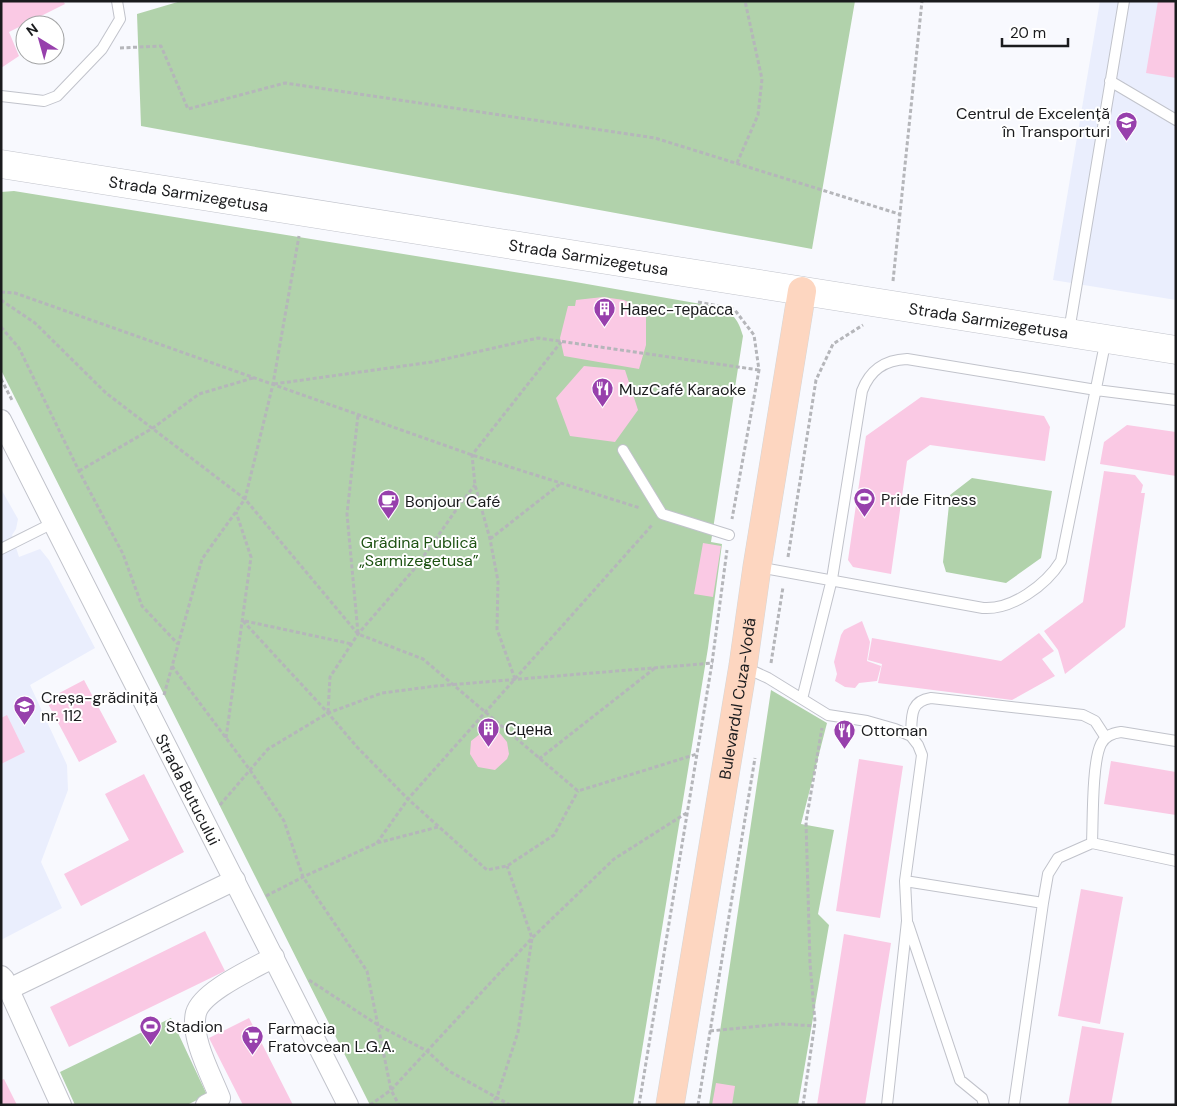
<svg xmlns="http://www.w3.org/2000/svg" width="1177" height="1106" font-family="'DM Sans',sans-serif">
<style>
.built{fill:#eaeefd}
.green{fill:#b1d2ab}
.building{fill:#fac9e4}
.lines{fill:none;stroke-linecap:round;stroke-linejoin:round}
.service-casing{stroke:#c1c3cb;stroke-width:12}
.minor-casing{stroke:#c1c3cb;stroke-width:22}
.secondary-casing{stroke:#c1c3cb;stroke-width:29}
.primary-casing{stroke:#d6d6d6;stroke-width:29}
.path{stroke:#b5b6ba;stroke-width:3;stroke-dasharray:4 2.5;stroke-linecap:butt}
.service{stroke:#fff;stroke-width:10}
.minor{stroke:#fff;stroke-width:20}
.secondary{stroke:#fff;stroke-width:28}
.primary{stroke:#fdd6c0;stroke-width:28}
.labels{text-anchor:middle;stroke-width:4;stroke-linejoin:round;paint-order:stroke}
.poi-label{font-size:16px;fill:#1a1b1d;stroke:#fff;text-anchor:start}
.street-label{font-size:16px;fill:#1a1b1d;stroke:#fff}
.park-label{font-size:16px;fill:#1d5212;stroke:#fff}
</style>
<rect width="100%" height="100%" fill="#f8f9fe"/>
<!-- built -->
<path class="built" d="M 1100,1 L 1176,1 L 1176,300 L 1053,280 Z
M 1,489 L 18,519 L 16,529 L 12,535 L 19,557 L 40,549 L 49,560 L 95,648 L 30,685 L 67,765 L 68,790 L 41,862 L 62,908 L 1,940 Z"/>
<!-- green -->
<path class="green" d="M 181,1 L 855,1 L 812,249 L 141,126 L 137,14 Z
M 14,191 L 564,280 L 718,307 C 734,314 738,319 743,336 L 711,542 L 722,544 L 708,648 L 633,1105 L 370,1105 L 1,370 L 1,192 Z
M 972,478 L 1052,491 L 1041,558 L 1006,583 L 946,572 L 943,562 L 950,495 Z
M 771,690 L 827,723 L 801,824 L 834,830 L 818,914 L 829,925 L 798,1105 L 709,1105 Z
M 171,1018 L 207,1095 L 187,1105 L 75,1105 L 60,1072 Z"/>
<!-- building -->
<path class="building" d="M 1,1 L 63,1 L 65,4 L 9,32 L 19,56 L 1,68 Z
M 1158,1 L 1176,1 L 1176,78 L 1146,73 Z
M 603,297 L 624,300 L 640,308 L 646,317 L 646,345 L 639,369 L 564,356 L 560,338 L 568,306 L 575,306 L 576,300 Z
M 584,366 L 625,370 L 638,410 L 615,442 L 570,436 L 556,398 Z
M 921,397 L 1044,416 L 1050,427 L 1045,461 L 930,445 L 907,461 L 891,574 L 853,567 L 848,560 L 866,436 Z
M 1127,425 L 1176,432 L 1176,476 L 1100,464 L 1104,442 Z
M 1104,471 L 1135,475 L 1143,485 L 1141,493 L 1145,493 L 1125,627 L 1065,674 L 1058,650 L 1044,631 L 1083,602 Z
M 703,543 L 721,546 L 713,597 L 694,594 Z
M 862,621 L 870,642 L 867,661 L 881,666 L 877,681 L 859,683 L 855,688 L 845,687 L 835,681 L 837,674 L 834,662 L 841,635 L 844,630 Z
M 1039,633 L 1054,651 L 1042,659 L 1055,676 L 1012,700 L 878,683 L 882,664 L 868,660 L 872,638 L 1001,661 Z
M 84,680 L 117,742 L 79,762 L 46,700 Z
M 7,715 L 25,752 L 1,764 L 1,718 Z
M 485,730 L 498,731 L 507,742 L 509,754 L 507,759 L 495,770 L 478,767 L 470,754 L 471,741 Z
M 859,759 L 903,766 L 880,918 L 836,911 Z
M 1111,761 L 1176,772 L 1176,815 L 1104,804 Z
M 144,774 L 184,852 L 81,906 L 64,874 L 129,840 L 105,794 Z
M 1081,889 L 1123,897 L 1100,1024 L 1058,1016 Z
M 205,931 L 225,971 L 69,1047 L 50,1007 Z
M 844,934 L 891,943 L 865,1105 L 817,1105 Z
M 249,1018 L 293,1105 L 243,1105 L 209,1038 Z
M 1082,1026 L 1124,1033 L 1111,1105 L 1068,1105 Z
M 4,1079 L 17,1105 L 1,1105 L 1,1080 Z
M 716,1083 L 735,1086 L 732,1105 L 712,1105 Z"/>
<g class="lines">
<defs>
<path id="service" d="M 1110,81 L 1176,120
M 1,96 L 44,101 L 57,96 L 102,49 L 120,19 L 117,1
M 1069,331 L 1124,1
M 623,450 L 662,514 L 729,535
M 1,549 L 53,523
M 758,567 L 983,608 C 1012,610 1046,585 1061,561 L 1106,339
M 744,667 L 768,678 L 828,715 L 867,721 L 895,729 L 911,736 L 918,745 L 922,755 L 905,881 L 907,921 L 887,1105
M 802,699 L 832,579 L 862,391 C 870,370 884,360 907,359 L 1096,390 L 1176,400
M 911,736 C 912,718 909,701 931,698 L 1083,715 L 1095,721 L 1106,738
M 1092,843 C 1093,819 1092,762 1101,744 C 1105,736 1113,733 1121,732 L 1176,741
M 905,881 L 1043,903 L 1048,874 L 1058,858 L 1092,843 L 1176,861
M 908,924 L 960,1080 L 982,1098 L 984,1105
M 1014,1105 L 1043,903"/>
<g id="minor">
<path id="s1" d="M 1,420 L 348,1105"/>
<path d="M 1,976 L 4,979 L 61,1105"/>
<path d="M 9,989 L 235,880"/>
<path d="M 206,1105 L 220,1098 C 211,1075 190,1037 196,1013 C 202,991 255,968 274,957"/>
</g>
<g id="secondary">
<path id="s2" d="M 1,164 L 1176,350"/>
</g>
<g id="primary">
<path id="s3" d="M 670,1105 L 743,666 L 757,567 L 802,291"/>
</g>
</defs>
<!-- service casing -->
<use href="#service" class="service-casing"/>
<!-- minor casing -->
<use href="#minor" class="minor-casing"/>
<!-- secondary casing -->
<use href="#secondary" class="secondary-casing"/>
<!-- primary casing -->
<use href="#primary" class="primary-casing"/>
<!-- path -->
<path class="path" d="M 120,48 L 161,46 L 188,109 L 285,83 L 655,138 L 899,214
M 737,163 L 758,115 L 762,79 L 745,1
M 893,281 L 922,1
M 1,292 L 15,293 L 472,455 L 640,508
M 1,300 L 35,323 L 106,393 L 245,499 L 358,634 L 423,659 L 578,791 L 697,754
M 698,302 L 734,309 L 754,335 L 759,370 L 732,519
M 1,327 L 19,348 L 79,471 L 123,554 L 142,606 L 178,644
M 1,379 L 13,402
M 274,384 L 432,362 L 538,338 L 759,370
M 79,471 L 153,428 L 199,394 L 253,378
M 490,539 L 560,484
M 788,557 L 816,380 L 833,344 L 863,325
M 243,621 L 328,713 L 357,747 L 408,799 L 487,870 L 507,866 L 554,835 L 578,791
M 245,621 L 352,644
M 358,633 L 347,514 L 358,415
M 771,663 L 783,587
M 172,666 L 250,770 L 284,821 L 303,877 L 367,971 L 391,1090 L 399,1105
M 515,679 L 497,629 L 498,581 L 490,539 L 475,485 L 472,455 L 561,342
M 164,695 L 202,559 L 245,499 L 273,384 L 299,236
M 328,712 L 330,677 L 358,634 L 416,567 L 461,503 L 475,485
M 226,738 L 251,557 L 236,512
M 539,759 L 655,668
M 220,805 L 268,749 L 328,713 L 382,693 L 436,686 L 713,663
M 377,843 L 408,799 L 653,524
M 266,896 L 303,877 L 377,843 L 438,827
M 309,980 L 378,1025 L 427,1051 L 449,1071 L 510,1105
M 710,1031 L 782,1024 L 815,1026
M 370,1105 L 391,1090 L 532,938 L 614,859 L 688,812
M 490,1105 L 497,1097 L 518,1032 L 532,938 L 507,866
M 639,1105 L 712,663 L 727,550
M 698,1105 L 755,758
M 803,1105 L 815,1022 L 810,963 L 806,822 L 822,728"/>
<!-- service -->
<use href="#service" class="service"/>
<!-- minor -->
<use href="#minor" class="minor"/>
<!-- secondary -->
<use href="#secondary" class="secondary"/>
<!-- primary -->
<use href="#primary" class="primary"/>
</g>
<!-- icons -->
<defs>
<symbol id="university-pin" viewBox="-11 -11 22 30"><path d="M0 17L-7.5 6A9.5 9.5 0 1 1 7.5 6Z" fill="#9740ac" stroke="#fff"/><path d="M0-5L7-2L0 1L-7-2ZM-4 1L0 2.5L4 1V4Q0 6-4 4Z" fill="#fff"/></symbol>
<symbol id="building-pin" viewBox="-11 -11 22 30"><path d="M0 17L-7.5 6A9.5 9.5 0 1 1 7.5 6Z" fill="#9740ac" stroke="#fff"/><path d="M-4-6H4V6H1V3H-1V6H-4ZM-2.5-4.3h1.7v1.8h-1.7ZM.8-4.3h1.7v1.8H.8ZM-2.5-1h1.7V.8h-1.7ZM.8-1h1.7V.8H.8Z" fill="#fff"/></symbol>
<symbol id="restaurant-pin" viewBox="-11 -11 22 30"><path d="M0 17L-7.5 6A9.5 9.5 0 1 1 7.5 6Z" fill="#9740ac" stroke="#fff"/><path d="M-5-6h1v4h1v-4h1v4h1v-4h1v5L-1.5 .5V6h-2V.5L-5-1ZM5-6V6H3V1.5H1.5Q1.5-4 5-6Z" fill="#fff"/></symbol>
<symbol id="stadium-pin" viewBox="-11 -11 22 30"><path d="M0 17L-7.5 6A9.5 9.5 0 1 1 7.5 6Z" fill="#9740ac" stroke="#fff"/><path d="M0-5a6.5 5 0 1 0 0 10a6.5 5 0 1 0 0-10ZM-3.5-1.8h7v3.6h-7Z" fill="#fff"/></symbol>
<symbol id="cafe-pin" viewBox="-11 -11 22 30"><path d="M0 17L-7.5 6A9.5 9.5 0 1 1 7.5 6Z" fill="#9740ac" stroke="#fff"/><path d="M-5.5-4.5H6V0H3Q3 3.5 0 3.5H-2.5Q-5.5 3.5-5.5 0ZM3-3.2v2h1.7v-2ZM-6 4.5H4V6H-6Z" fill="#fff"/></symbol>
<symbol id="school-pin" viewBox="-11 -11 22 30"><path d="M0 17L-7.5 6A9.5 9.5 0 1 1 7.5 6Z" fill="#9740ac" stroke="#fff"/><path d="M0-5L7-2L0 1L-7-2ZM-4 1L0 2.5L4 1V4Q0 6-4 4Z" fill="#fff"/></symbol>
<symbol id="supermarket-pin" viewBox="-11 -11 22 30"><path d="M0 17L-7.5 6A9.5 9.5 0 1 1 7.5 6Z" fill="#9740ac" stroke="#fff"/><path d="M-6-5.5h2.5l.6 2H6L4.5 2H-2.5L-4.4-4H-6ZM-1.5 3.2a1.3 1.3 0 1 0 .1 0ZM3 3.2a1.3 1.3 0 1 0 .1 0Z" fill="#fff"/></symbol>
</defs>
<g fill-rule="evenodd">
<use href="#university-pin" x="1114" y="110" width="25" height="34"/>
<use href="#building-pin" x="592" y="296" width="25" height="34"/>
<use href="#restaurant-pin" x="590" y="376" width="25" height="34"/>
<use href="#stadium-pin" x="852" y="486" width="25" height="34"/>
<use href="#cafe-pin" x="376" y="488" width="25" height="34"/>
<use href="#school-pin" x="12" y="694" width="25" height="34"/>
<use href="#building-pin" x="476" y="716" width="25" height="34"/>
<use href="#restaurant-pin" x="832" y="718" width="25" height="34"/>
<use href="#stadium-pin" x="138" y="1014" width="25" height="34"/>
<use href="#supermarket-pin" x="240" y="1024" width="25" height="34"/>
</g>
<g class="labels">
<!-- poi labels -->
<g class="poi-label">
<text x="1110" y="119" text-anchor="end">Centrul de Excelență<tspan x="1110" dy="18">în Transporturi</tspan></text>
<text x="620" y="315">Навес-терасса</text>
<text x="619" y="395">MuzCafé Karaoke</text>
<text x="881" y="505">Pride Fitness</text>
<text x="405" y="507">Bonjour Café</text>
<text x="41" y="703">Creșa-grădiniță<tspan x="41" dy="18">nr. 112</tspan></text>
<text x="505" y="735">Сцена</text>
<text x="861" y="736">Ottoman</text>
<text x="166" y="1032">Stadion</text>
<text x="268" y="1034">Farmacia<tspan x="268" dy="18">Fratovcean L.G.A.</tspan></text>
</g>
<!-- street labels -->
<g class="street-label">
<text dy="6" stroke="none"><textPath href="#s2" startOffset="190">Strada Sarmizegetusa</textPath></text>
<text dy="6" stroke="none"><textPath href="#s2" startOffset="595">Strada Sarmizegetusa</textPath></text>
<text dy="6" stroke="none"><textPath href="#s2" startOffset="1000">Strada Sarmizegetusa</textPath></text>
<text dy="6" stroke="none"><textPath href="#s3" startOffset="412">Bulevardul Cuza-Vodă</textPath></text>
<text dy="6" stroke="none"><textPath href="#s1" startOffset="414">Strada Butucului</textPath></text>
</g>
<!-- park labels -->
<g class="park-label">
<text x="419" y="548">Grădina Publică<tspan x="419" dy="18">„Sarmizegetusa”</tspan></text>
</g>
</g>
<!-- border -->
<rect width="1177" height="1106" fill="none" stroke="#1a1b1d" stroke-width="5"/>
<!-- north arrow -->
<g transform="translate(40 40) rotate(323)"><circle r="24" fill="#ffffff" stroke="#a3a4a5"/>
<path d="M0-4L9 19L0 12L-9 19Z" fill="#9740ac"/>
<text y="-8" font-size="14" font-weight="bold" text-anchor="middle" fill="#1a1b1d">N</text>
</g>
<!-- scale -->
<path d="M1002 38v8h66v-8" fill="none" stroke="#1a1b1d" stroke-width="2.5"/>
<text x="1010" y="38" font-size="15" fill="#1a1b1d" stroke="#ffffff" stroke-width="4" paint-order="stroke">20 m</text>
</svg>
